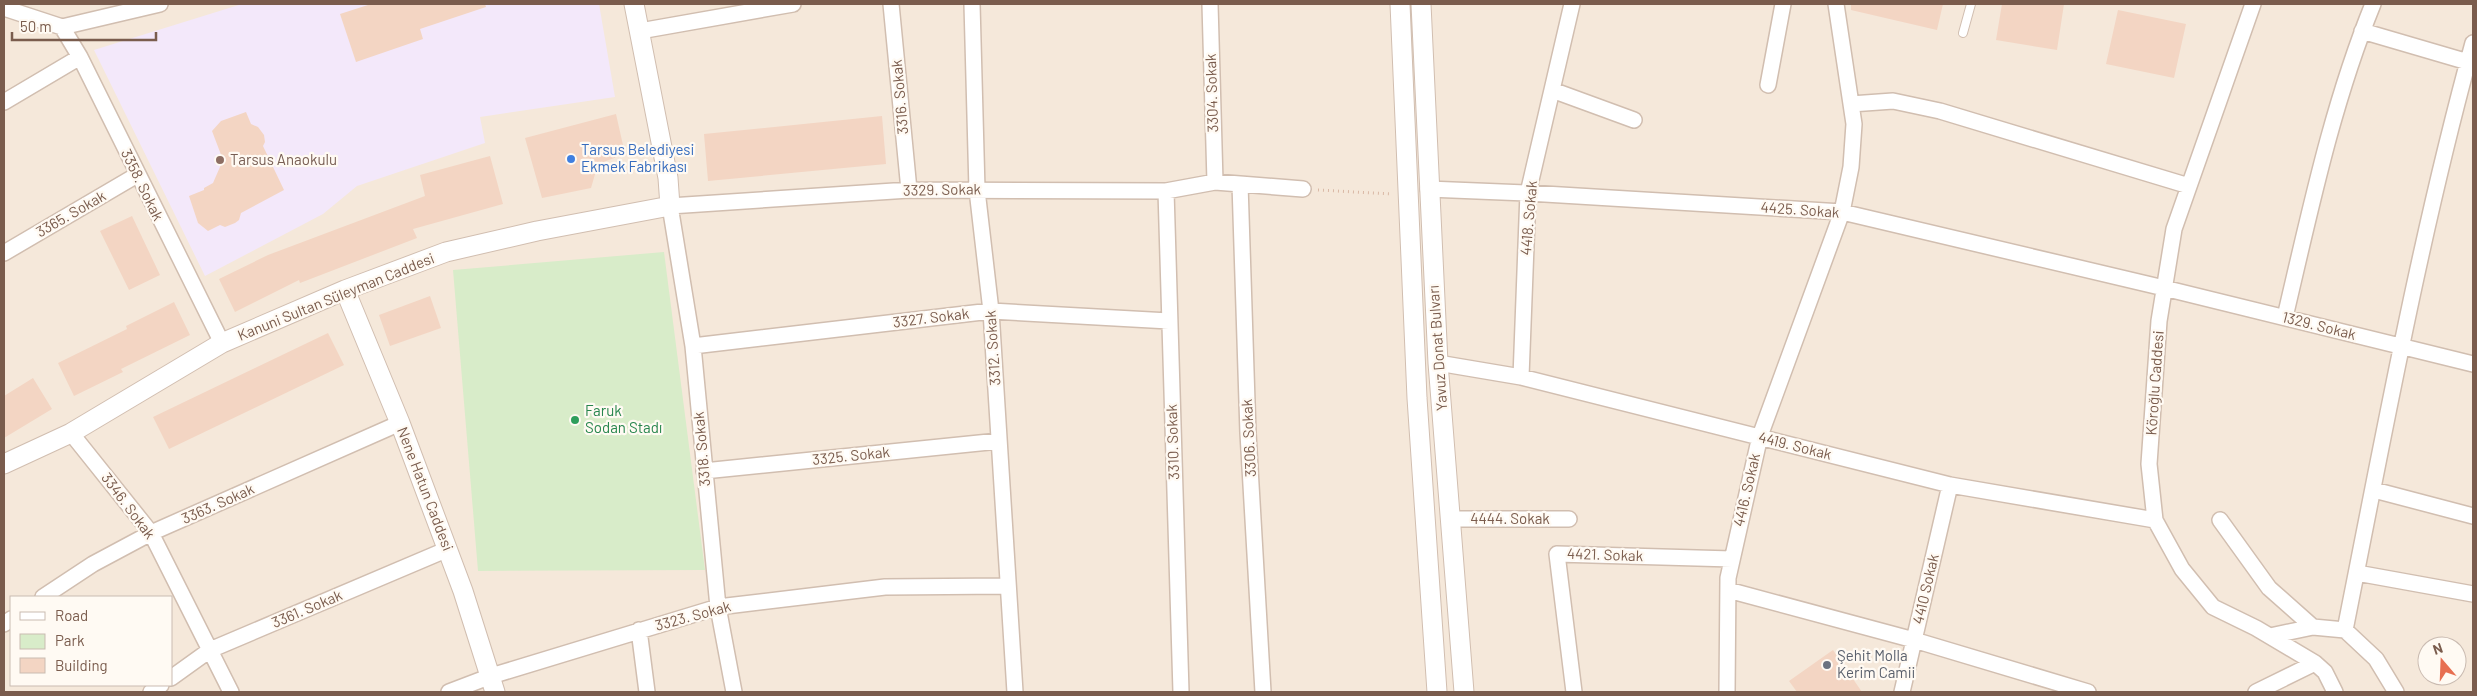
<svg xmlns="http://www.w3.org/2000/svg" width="2477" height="696" font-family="Barlow,sans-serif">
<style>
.residential{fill:#f5e8da;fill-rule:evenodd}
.education{fill:#f3e8fa}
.green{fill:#d8ecc9}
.building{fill:#f3d5c3}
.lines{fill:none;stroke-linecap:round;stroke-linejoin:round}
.service-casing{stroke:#d1beb0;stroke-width:10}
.minor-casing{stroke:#d1beb0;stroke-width:18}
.tertiary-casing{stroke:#d1beb0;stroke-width:21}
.path{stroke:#d9b8a5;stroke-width:3;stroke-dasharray:1 4;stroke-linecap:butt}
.service{stroke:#fff;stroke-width:8}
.minor{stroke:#fff;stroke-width:15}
.tertiary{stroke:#fff;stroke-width:19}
.shop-dot{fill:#3f7fe0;stroke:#fffaf3;stroke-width:2}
.education-dot{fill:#8d6e63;stroke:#fffaf3;stroke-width:2}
.leisure-dot{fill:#2e9e5b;stroke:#fffaf3;stroke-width:2}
.worship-dot{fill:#6b7280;stroke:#fffaf3;stroke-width:2}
.labels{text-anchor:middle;stroke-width:4.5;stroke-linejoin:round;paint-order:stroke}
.street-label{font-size:15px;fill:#7a5c4d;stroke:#fffaf3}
.shop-label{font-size:15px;fill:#366cbe;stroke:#fffaf3;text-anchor:start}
.education-label{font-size:15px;fill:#785e54;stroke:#fffaf3;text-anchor:start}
.leisure-label{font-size:15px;fill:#27864d;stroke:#fffaf3;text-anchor:start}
.worship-label{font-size:15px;fill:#5b616d;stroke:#fffaf3;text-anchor:start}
</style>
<rect width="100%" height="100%" fill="#fdf6ec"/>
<!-- residential -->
<path class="residential" d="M 4,4 L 2473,4 L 2473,692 L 4,692 ZM 11,597 L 171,597 L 171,685 L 11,685 ZM 2427,646 L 2457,646 L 2457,676 L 2427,676 Z"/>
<!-- education -->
<path class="education" d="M 242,4 L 599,4 L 615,97 L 480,117 L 485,143 L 357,186 L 323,214 L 205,276 L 94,50 Z"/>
<!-- green -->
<path class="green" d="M 664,252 L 705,570 L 478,571 L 453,270 Z"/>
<!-- building -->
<path class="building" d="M 371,4 L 485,4 L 486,7 L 420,29 L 423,39 L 356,62 L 340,14 Z
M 1851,4 L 1943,4 L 1937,30 L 1851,10 Z
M 2002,4 L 2064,4 L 2057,50 L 1996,40 Z
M 2118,10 L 2186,24 L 2174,78 L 2106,64 Z
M 246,112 L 251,124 L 258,127 L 264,135 L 265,142 L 263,146 L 284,190 L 241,213 L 239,220 L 235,223 L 225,227 L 220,225 L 208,231 L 198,223 L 189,196 L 204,190 L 204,188 L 213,183 L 223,160 L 212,131 L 221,121 Z
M 616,114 L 625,154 L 598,164 L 591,188 L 542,198 L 525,138 Z
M 882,116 L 886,164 L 708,181 L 704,134 Z
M 490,156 L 503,204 L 413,229 L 417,238 L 300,283 L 299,280 L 235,312 L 219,279 L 268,255 L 425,196 L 420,175 Z
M 132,216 L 160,275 L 129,290 L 100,231 Z
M 430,296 L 441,328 L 390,346 L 379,315 Z
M 174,302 L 190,335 L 121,369 L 123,372 L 74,396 L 58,363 L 127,329 L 126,326 Z
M 328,333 L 344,365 L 169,449 L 153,417 Z
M 33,378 L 52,409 L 4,438 L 4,396 Z
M 1833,650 L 1862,692 L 1797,692 L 1789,681 Z"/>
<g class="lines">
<defs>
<path id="service" d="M 1963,33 L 1971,4"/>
<path id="minor" d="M 891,4 L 909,190
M 972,4 L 977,190 L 991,311 L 1015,692
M 1210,4 L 1215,182
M 2253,4 L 2174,229 L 2159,321 L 2149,464 L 2155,520 L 2182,569 L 2213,607 L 2256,628 L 2315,663 L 2325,672 L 2335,692
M 4,8 L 62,27 L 160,4
M 62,27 L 80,57 L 222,343
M 640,31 L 793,4
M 2362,31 L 2468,62
M 1768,85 L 1783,4
M 1552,90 L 1634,120
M 4,102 L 80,57
M 1851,104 L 1893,101 L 1940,111 L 2189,186
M 1240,184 L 1248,433 L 1263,692
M 1428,189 L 1528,193 L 1842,212 L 2164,288 L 2473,364
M 1166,191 L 1181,692
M 4,253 L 137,175
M 2285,317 C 2310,211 2332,105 2373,4
M 693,346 L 991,311 L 1169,321
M 1438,363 L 1521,377 L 1950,485 L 2155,520
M 1521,377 L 1528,193 L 1572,4
M 71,433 L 151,533 L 231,692
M 704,471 L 999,441
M 2374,490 L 2473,516
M 1450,519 L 1569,519
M 2220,520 L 2269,588 L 2313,627
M 2357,573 L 2473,594
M 1728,590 L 1914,640 L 2088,692
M 43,597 L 93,564 L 151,533 L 400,423
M 4,624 L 11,619
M 639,630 L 647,692
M 2345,630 C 2384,434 2420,236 2473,43
M 2270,636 L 2313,627 L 2345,630 L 2376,659 L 2396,692
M 171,678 L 210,650 L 448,549
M 151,692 L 161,685
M 449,692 L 491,676 L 718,607 L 885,587 L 1007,586
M 734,692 L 718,607 L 693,346 L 670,206 L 909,190 L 1166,191 L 1215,182 L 1303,189
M 1574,692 L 1557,554 L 1732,559
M 1727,692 L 1728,578 L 1760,436 L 1842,212 L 1851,167 L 1854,124 L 1836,4
M 1902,692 L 1950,485
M 2256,692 L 2315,663"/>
<path id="tertiary" d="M 1400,4 L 1417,398 L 1437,692
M 1421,4 L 1438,363 L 1464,692
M 345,290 L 400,423 L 463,591 L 495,692
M 4,464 L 71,433 L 222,343 L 345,290 L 446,252 L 537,231 L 670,206 L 668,178 L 634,4"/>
</defs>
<!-- service casing -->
<use href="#service" class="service-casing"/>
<!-- minor casing -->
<use href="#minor" class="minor-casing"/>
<!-- tertiary casing -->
<use href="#tertiary" class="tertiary-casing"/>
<!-- path -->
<path class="path" d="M 1318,190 L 1392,194"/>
<!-- service -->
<use href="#service" class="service"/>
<!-- minor -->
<use href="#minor" class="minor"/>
<!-- tertiary -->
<use href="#tertiary" class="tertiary"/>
</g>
<!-- markers -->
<circle class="shop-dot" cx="571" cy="159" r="5"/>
<circle class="education-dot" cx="220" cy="160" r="5"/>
<circle class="leisure-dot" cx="575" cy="420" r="5"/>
<circle class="worship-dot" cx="1827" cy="665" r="5"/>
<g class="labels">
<!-- street labels -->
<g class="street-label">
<text transform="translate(1212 93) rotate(-92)" y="5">3304. Sokak</text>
<text transform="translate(900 97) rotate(-95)" y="5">3316. Sokak</text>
<text transform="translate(142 185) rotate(64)" y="5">3358. Sokak</text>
<text transform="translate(942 190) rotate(-1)" y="5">3329. Sokak</text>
<text transform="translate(1800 210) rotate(4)" y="5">4425. Sokak</text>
<text transform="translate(71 214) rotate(-30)" y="5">3365. Sokak</text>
<text transform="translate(1529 218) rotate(-85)" y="5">4418. Sokak</text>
<text transform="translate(336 297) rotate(-22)" y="5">Kanuni Sultan Süleyman Caddesi</text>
<text transform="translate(931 318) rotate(-7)" y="5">3327. Sokak</text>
<text transform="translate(2319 326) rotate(14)" y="5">1329. Sokak</text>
<text transform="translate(993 348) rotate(-94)" y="5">3312. Sokak</text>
<text transform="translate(1438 348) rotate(-94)" y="5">Yavuz Donat Bulvarı</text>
<text transform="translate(2155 383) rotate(-86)" y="5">Köroğlu Caddesi</text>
<text transform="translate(1249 438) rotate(-93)" y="5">3306. Sokak</text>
<text transform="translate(1173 442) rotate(-92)" y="5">3310. Sokak</text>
<text transform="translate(1795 446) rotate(14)" y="5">4419. Sokak</text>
<text transform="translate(702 449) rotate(-95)" y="5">3318. Sokak</text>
<text transform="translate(851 456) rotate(-6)" y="5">3325. Sokak</text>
<text transform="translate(425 489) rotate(69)" y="5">Nene Hatun Caddesi</text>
<text transform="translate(1747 490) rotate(-77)" y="5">4416. Sokak</text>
<text transform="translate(218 504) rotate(-24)" y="5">3363. Sokak</text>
<text transform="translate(128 506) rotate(53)" y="5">3346. Sokak</text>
<text x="1510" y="524">4444. Sokak</text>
<text transform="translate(1605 555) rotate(2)" y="5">4421. Sokak</text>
<text transform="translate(1926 589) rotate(-77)" y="5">4410 Sokak</text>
<text transform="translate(307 609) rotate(-23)" y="5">3361. Sokak</text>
<text transform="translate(693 616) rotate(-15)" y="5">3323. Sokak</text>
</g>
<!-- shop labels -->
<g class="shop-label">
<text x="581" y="155">Tarsus Belediyesi<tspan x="581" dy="17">Ekmek Fabrikası</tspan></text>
</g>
<!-- education labels -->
<g class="education-label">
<text x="230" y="165">Tarsus Anaokulu</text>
</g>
<!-- leisure labels -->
<g class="leisure-label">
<text x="585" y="416">Faruk<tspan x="585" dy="17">Sodan Stadı</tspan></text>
</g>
<!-- worship labels -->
<g class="worship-label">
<text x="1837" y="661">Şehit Molla<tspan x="1837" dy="17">Kerim Camii</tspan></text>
</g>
</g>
<!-- border -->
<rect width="2477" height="696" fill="none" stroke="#7a5c4d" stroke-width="10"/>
<!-- legend -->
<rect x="10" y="596" width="162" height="90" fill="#fffaf3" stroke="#cabbb1"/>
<rect x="20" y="612" width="25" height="8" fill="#ffffff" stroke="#cabbb1"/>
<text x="55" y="621" font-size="15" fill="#7a5c4d">Road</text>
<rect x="20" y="634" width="25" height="15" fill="#d8ecc9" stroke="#cabbb1"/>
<text x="55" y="646" font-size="15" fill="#7a5c4d">Park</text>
<rect x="20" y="658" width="25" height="15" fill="#f3d5c3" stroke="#cabbb1"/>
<text x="55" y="671" font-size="15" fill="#7a5c4d">Building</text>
<!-- north arrow -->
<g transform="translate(2442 661) rotate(341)"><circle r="24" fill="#fffaf3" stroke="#cabbb1"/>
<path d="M0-4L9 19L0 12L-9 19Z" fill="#e76f51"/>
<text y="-8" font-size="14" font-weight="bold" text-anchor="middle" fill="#7a5c4d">N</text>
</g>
<!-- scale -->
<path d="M12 32v8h144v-8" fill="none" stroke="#7a5c4d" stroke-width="2.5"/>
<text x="20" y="32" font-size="15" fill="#7a5c4d" stroke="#fffaf3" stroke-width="4" paint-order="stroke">50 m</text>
</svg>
